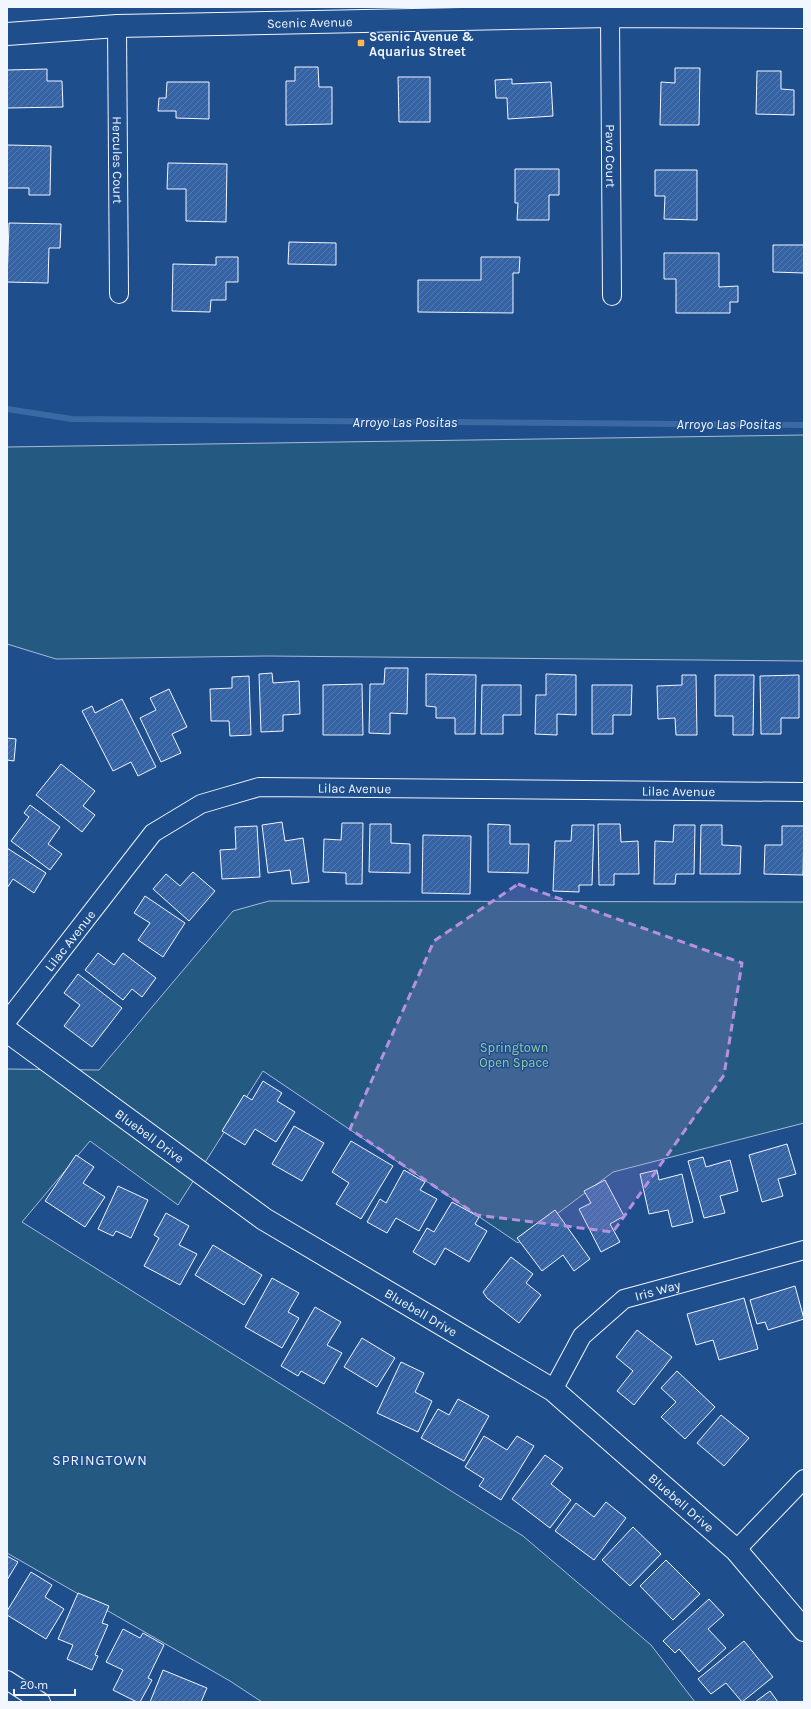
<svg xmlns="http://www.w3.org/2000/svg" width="811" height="1709" font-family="Karla,sans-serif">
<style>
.green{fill:#245a82;stroke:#a8bbd7}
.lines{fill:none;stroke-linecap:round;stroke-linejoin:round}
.stream{stroke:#3b69a3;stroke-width:6}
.building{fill:url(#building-hatch);stroke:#f2f6ff}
.street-casing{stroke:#f2f6ff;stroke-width:20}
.secondary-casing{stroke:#f2f6ff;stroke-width:24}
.street{stroke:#1f4e8c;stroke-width:18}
.secondary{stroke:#1f4e8c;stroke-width:22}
.marked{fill:#b691df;fill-opacity:0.2;stroke:#b691df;stroke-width:3;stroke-dasharray:8 5;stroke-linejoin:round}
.poi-dot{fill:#ffb74d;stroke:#1f4e8c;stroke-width:1.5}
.labels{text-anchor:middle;stroke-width:3;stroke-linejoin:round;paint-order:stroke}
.street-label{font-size:13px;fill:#f2f6ff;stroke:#1f4e8c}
.poi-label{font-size:13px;font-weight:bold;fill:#f2f6ff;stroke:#1f4e8c;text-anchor:start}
.park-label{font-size:13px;fill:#97c8a6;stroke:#1f4e8c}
.water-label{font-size:14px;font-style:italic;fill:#f2f6ff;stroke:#1f4e8c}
.neighbourhood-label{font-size:14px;letter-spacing:1px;fill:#f2f6ff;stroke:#1f4e8c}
</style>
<defs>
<pattern id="building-hatch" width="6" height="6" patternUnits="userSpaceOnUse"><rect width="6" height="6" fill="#3563a3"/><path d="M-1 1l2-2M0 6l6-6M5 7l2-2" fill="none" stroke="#537ab1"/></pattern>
</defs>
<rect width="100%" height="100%" fill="#1f4e8c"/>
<!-- green -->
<path class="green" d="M 804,435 L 804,661 L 267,656 L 56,659 L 7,644 L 7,447 Z
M 269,901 L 804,902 L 804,1123 L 613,1172 L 518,1243 L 263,1071 L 178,1205 L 90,1141 L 22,1222 L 523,1536 L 651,1645 L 695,1702 L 262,1702 L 230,1681 L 7,1553 L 7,1069 L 99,1070 L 233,911 Z"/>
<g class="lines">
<!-- stream -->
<path class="stream" d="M 7,409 L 72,419 L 804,425"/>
</g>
<!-- building -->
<path class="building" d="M 295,67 L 318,67 L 319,87 L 332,87 L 332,124 L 286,125 L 286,81 L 295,81 Z
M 675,68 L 700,68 L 699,125 L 660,125 L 661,82 L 675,83 Z
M 47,69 L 47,81 L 62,81 L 63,107 L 7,108 L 7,70 Z
M 757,71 L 781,71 L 781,89 L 794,90 L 794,115 L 756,114 Z
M 398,77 L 430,77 L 430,122 L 399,122 Z
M 512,79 L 512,84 L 551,82 L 553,116 L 508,119 L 507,98 L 496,98 L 495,80 Z
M 167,82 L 209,82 L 209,119 L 176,118 L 176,111 L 158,111 L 159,98 L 166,98 Z
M 7,145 L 51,146 L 50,195 L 29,195 L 29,188 L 7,188 Z
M 168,163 L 227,164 L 226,222 L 186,221 L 186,189 L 167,189 Z
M 515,169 L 559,169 L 559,195 L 549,195 L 549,220 L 517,220 L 518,203 L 515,203 Z
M 655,170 L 697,170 L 697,220 L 664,219 L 665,196 L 655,196 Z
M 9,223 L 61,224 L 60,248 L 49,248 L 48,283 L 7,282 Z
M 289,242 L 336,243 L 336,265 L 288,264 Z
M 773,245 L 804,245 L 804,273 L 773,272 Z
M 664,253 L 719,253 L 719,287 L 738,286 L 738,302 L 730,302 L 730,313 L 676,313 L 676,279 L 664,279 Z
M 216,257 L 238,257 L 238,282 L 226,282 L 226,300 L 211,300 L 210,312 L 172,311 L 173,264 L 216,265 Z
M 481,257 L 520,257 L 519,273 L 513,273 L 513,313 L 418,312 L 418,280 L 481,280 Z
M 385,668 L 408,668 L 407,714 L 390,713 L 390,734 L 369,733 L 370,684 L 384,684 Z
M 272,673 L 273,683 L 299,681 L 300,714 L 283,715 L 283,731 L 261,732 L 259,674 Z
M 426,674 L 476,675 L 475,734 L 455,734 L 455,718 L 436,718 L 436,707 L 426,706 Z
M 546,674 L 576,675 L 576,715 L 557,714 L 557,735 L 535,734 L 536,695 L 546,695 Z
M 682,675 L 696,675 L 697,735 L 676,735 L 675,718 L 658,719 L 657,686 L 682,685 Z
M 715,675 L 754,675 L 753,735 L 733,735 L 733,716 L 715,716 Z
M 799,675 L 799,718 L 781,718 L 781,734 L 761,734 L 760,676 Z
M 249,676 L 251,735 L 230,736 L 229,721 L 211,721 L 210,689 L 232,688 L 232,677 Z
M 362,684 L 363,735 L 323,735 L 323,685 Z
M 482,685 L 521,685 L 521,715 L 503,715 L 503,734 L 481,734 Z
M 592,685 L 632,685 L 631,715 L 613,715 L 613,734 L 592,734 Z
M 169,689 L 187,727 L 172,734 L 181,753 L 161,762 L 140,718 L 156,710 L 150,698 Z
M 122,699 L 156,767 L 138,776 L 131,762 L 113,771 L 82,711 L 92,706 L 95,713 Z
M 7,738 L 16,739 L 14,761 L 7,760 Z
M 61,764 L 95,791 L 83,806 L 95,815 L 82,832 L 36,795 Z
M 30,805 L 60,827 L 48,844 L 62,854 L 50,870 L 11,841 L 29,817 L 24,813 Z
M 282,822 L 285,841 L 303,838 L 309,882 L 292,884 L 290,870 L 268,873 L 262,825 Z
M 342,823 L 363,823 L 362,884 L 346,884 L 346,873 L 323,872 L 324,839 L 341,840 Z
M 370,824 L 391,824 L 391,843 L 410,844 L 410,873 L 369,872 Z
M 488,824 L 510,825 L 510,844 L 529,844 L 528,873 L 488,872 Z
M 598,824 L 620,824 L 621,842 L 638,841 L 639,874 L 614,874 L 614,885 L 599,885 Z
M 572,825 L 594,825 L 592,885 L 579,885 L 579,892 L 553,891 L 555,841 L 571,841 Z
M 674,825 L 695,825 L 694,874 L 676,874 L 675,884 L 654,884 L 655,841 L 673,842 Z
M 701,825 L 722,825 L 722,845 L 741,846 L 740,874 L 700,874 Z
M 257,826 L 260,877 L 222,879 L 220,850 L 236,849 L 235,827 Z
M 782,826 L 804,826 L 803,875 L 764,874 L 765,845 L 782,845 Z
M 423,835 L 471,836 L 470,894 L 422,893 Z
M 7,848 L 46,873 L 34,893 L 13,879 L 7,888 Z
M 193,872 L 215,891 L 189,921 L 153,889 L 166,874 L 180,886 Z
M 145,896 L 185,923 L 163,957 L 138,940 L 150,923 L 134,913 Z
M 98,953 L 114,965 L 123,953 L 156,978 L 142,997 L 132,989 L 123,1000 L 85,970 Z
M 78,974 L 122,1008 L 92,1047 L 64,1026 L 80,1005 L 64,993 Z
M 263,1081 L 282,1093 L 277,1101 L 295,1112 L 276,1142 L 255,1129 L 245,1145 L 222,1131 L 244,1095 L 252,1100 Z
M 294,1126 L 324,1143 L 302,1181 L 272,1164 Z
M 351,1141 L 393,1166 L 361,1219 L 336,1204 L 349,1183 L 332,1172 Z
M 787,1144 L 796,1174 L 778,1179 L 783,1196 L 762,1202 L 749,1155 Z
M 76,1155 L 94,1167 L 83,1183 L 105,1197 L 85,1227 L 45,1201 Z
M 703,1157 L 706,1167 L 730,1160 L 738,1191 L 720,1196 L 725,1213 L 704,1218 L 688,1161 Z
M 404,1170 L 425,1182 L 420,1190 L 437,1199 L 419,1231 L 396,1218 L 387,1233 L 367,1222 L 380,1199 L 386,1203 Z
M 657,1170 L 659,1180 L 682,1174 L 693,1222 L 672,1227 L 668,1210 L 649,1214 L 640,1174 Z
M 605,1180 L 624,1216 L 610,1224 L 620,1242 L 601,1252 L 579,1209 L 591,1203 L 584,1191 Z
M 118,1186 L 148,1200 L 131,1238 L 116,1231 L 113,1236 L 98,1229 Z
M 452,1202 L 479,1217 L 475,1224 L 487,1231 L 469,1262 L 445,1248 L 435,1265 L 413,1252 L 427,1228 L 434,1232 Z
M 555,1210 L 590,1259 L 574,1271 L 563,1255 L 542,1271 L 517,1238 Z
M 166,1213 L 189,1226 L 179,1245 L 197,1254 L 180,1285 L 144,1266 L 159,1238 L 154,1235 Z
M 213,1245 L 262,1275 L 244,1305 L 195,1275 Z
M 511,1257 L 533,1274 L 526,1283 L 541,1295 L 519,1323 L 487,1298 L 483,1292 Z
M 272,1278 L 299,1293 L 288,1312 L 299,1318 L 282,1348 L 245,1327 Z
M 795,1286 L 804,1319 L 768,1330 L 765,1322 L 757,1324 L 750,1300 Z
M 744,1298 L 758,1349 L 719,1360 L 713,1340 L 696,1345 L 687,1314 Z
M 315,1307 L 341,1322 L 327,1345 L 342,1353 L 324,1384 L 301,1371 L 298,1376 L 281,1366 Z
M 637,1330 L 672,1357 L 634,1405 L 617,1391 L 633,1371 L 616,1357 Z
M 362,1338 L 395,1358 L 377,1387 L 344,1367 Z
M 401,1362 L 424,1373 L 415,1392 L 432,1401 L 418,1432 L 377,1413 Z
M 677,1371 L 715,1407 L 685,1439 L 661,1417 L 676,1402 L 661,1388 Z
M 458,1399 L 489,1416 L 464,1461 L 421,1438 L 438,1409 L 449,1415 Z
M 721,1415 L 749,1438 L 724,1466 L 697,1443 Z
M 484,1436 L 507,1450 L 517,1436 L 534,1446 L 501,1500 L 479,1486 L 484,1479 L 465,1467 Z
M 545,1455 L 563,1468 L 551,1484 L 571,1500 L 550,1528 L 512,1499 Z
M 606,1502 L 626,1518 L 594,1560 L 555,1531 L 576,1503 L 594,1517 Z
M 633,1527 L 661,1554 L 630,1586 L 602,1560 Z
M 7,1556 L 18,1562 L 7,1580 Z
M 666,1560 L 700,1594 L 673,1620 L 640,1586 Z
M 31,1572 L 52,1585 L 45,1597 L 64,1609 L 46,1639 L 7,1615 L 7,1611 Z
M 78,1593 L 109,1606 L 102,1623 L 108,1625 L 95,1655 L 98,1656 L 92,1670 L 67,1659 L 73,1645 L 58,1639 Z
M 709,1599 L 724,1615 L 708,1629 L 726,1648 L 699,1672 L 679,1649 L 675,1653 L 663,1641 Z
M 123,1629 L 140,1638 L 143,1633 L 164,1645 L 148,1678 L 152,1680 L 140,1702 L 137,1702 L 113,1690 L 123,1670 L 106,1662 Z
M 744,1641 L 773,1677 L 742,1702 L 726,1683 L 711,1694 L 698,1679 Z
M 163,1670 L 207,1688 L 201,1702 L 150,1702 Z
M 770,1691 L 778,1702 L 755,1702 Z"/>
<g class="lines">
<defs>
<g id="street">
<path id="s1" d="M 610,16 L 612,296"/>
<path id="s2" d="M 117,26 L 119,294"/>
<path id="s3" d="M 7,1021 L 153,833 L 201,804 L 259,787 L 804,792"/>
<path id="s4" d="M 553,1390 L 582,1336 L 624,1299 L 804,1250"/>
<path d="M 736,1550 L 804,1479"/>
<path d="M 7,1680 L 41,1702"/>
</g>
<g id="secondary">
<path id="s5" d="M 7,34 L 117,26 L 610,16 L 804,17"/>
<path id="s6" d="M 7,1031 L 264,1219 L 553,1390 L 736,1550 L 804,1630"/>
</g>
</defs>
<!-- street casing -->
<use href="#street" class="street-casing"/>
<!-- secondary casing -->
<use href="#secondary" class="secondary-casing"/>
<!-- street -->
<use href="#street" class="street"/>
<!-- secondary -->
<use href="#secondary" class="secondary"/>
</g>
<!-- marked area -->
<path class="marked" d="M 518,884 L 742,963 L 724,1075 L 613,1232 L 477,1215 L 350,1129 L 434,941 Z"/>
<!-- markers -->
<rect class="poi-dot" x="357" y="39" width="8" height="8" rx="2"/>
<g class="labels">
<!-- street labels -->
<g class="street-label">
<text dy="5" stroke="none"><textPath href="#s5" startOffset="303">Scenic Avenue</textPath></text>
<text dy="5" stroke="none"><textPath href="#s1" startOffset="140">Pavo Court</textPath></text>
<text dy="5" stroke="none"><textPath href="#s2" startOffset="134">Hercules Court</textPath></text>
<text dy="5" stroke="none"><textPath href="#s3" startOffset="450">Lilac Avenue</textPath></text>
<text dy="5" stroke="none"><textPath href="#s3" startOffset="774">Lilac Avenue</textPath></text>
<text dy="5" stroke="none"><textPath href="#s3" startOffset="102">Lilac Avenue</textPath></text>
<text dy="5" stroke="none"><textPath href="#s6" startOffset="177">Bluebell Drive</textPath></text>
<text dy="5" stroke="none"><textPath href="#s4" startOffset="152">Iris Way</textPath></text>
<text dy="5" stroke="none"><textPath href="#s6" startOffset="501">Bluebell Drive</textPath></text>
<text dy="5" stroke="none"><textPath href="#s6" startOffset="825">Bluebell Drive</textPath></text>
</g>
<!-- poi labels -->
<g class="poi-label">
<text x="369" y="41">Scenic Avenue &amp;<tspan x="369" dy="15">Aquarius Street</tspan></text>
</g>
<!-- park labels -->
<g class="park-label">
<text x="514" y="1052">Springtown<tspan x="514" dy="15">Open Space</tspan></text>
</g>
<!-- water labels -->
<g class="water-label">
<text x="405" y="427">Arroyo Las Positas</text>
<text x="729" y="429">Arroyo Las Positas</text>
</g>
<!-- neighbourhood labels -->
<g class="neighbourhood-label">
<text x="100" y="1465">SPRINGTOWN</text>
</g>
</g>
<!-- border -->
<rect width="811" height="1709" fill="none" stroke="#f2f6ff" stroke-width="16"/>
<!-- scale -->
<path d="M14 1689v6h61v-6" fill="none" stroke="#f2f6ff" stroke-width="2"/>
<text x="20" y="1689" font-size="12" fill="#f2f6ff" stroke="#1f4e8c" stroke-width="3" paint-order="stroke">20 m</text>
</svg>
